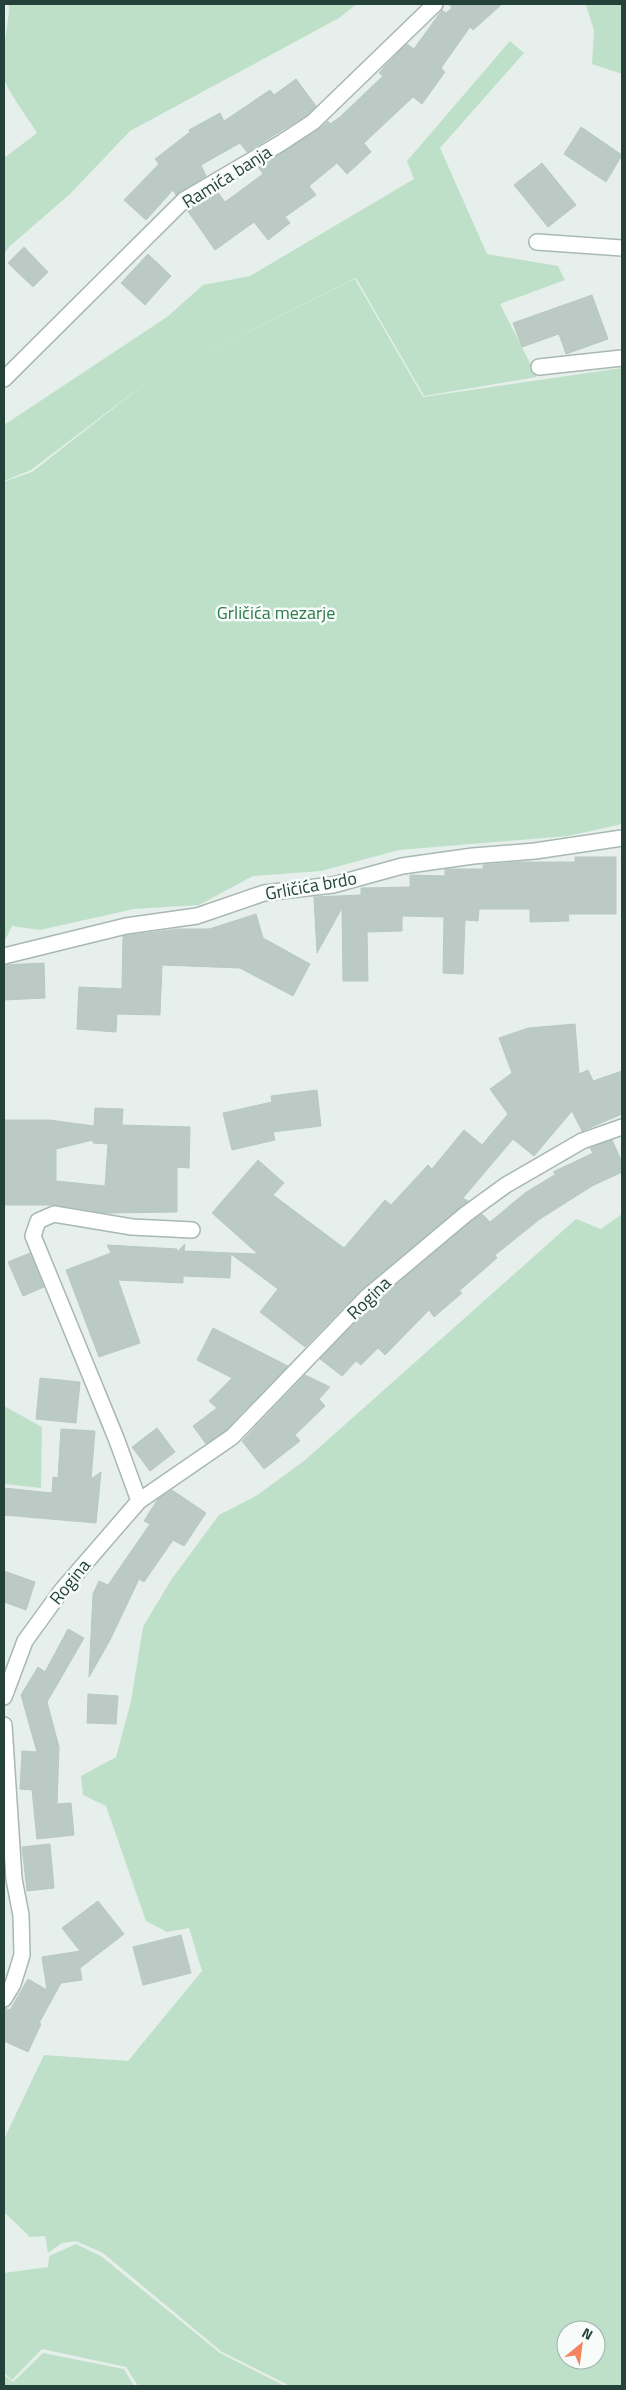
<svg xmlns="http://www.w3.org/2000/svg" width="626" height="2390" font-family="'Titillium Web',sans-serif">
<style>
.green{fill:#bfe0c8;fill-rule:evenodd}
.building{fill:#bbcac4;stroke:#b8c9c2;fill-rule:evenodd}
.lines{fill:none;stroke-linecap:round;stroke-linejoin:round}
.minor-casing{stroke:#a8b8b2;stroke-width:18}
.minor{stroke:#fff;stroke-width:15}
.labels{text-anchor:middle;stroke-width:5;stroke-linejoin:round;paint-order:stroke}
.street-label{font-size:18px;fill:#24423a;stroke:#f7fbf9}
.park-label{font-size:18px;fill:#2d7a4b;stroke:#f7fbf9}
</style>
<rect width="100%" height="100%" fill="#e6efeb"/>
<!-- green -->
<path class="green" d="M 9,4 L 357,4 L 339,18 L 130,131 L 70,194 L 9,247 L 4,254 L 4,158 L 37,133 C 30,121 5,88 4,77 C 0,51 9,28 9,4 Z
M 581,4 L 622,4 L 622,74 L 592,64 L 594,30 L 586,5 Z
M 510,41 L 524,53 L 440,148 L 487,254 L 558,266 L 565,280 L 500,304 L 537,377 L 424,396 L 356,278 L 178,366 L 355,279 L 423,397 L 622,368 L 622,824 L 568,836 L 399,850 L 321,871 L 253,876 L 199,905 L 134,909 L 40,930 L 12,926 L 4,942 L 4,484 L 6,481 L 32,472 L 151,379 L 31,470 L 4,481 L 4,425 L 167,317 L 203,285 L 250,276 L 414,179 L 407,161 Z
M 622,1214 L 622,2386 L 290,2386 L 222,2352 L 103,2253 L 76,2241 L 62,2243 L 48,2253 L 45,2236 L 30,2237 L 4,2212 L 4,2139 L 44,2055 L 128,2061 L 202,1971 L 189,1928 L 167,1932 L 146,1921 L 106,1806 L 83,1795 L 81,1776 L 116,1757 L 131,1701 L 143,1627 L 171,1580 L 219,1515 L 256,1496 L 304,1461 L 576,1219 L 601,1229 ZM 566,2330 L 596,2330 L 596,2360 L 566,2360 Z
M 4,1406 L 42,1427 L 41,1488 L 4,1484 Z
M 76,2244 L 101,2256 L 220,2353 L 285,2386 L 138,2386 L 126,2367 L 42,2349 L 12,2380 L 4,2373 L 4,2273 L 48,2267 L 49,2256 Z
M 43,2353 L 124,2369 L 134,2386 L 4,2386 L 4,2375 L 13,2382 Z"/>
<!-- building -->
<path class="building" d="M 449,4 L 502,4 L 473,30 L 470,27 L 441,68 L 445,72 L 422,104 L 413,97 L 364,143 L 371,152 L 347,174 L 337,163 L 309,186 L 316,195 L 285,217 L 290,223 L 268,240 L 254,222 L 215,250 L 187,210 L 217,191 L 225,202 L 263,174 L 258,167 L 318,130 L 328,121 L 330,124 L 340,117 L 383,76 L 379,73 L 385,66 L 407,44 L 414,49 L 442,10 L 446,13 L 452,8 Z
M 296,79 L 316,106 L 307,115 L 247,152 L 240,143 L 201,165 L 206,176 L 176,195 L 173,190 L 146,220 L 124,200 L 159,164 L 155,159 L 190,132 L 189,130 L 220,113 L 224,121 L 270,90 L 274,95 Z
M 581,127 L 622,155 L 606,182 L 564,154 Z
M 542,163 L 576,205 L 548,227 L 514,185 Z
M 24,247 L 48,272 L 33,287 L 8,263 Z
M 148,254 L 171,276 L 145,305 L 121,283 Z
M 592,295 L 608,339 L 566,354 L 559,334 L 522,347 L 513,323 Z
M 575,857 L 616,857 L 616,914 L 568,914 L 569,921 L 530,922 L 530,909 L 479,909 L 478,921 L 465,920 L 463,974 L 443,973 L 444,917 L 402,916 L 402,931 L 367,932 L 368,981 L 343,981 L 342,908 L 317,953 L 314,897 L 361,895 L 361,888 L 410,887 L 410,875 L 445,876 L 445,869 L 483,869 L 483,865 L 516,862 L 575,862 Z
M 256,914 L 263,938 L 310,964 L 293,996 L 240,968 L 162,965 L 160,1015 L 117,1014 L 116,1032 L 77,1029 L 79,987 L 122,989 L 123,936 L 178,929 L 209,929 Z
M 44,963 L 45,998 L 4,1000 L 4,965 Z
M 575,1024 L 579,1074 L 588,1070 L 593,1081 L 622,1071 L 622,1114 L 582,1131 L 572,1111 L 534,1156 L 513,1139 L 463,1198 L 468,1201 L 361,1290 L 305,1347 L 260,1312 L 278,1289 L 231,1254 L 230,1278 L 183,1276 L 183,1283 L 118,1280 L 140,1343 L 99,1357 L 66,1270 L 111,1253 L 107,1245 L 177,1249 L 177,1252 L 185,1244 L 184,1251 L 258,1254 L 212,1213 L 258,1160 L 284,1183 L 273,1195 L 344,1248 L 385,1200 L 391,1205 L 428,1165 L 432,1169 L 464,1130 L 482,1145 L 508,1114 L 490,1089 L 512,1073 L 499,1038 L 528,1028 Z
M 317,1090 L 321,1126 L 273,1132 L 275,1140 L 232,1150 L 223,1113 L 272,1102 L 271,1096 Z
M 95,1108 L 123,1109 L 122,1125 L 190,1127 L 189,1168 L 177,1167 L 177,1212 L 106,1213 L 56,1205 L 4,1205 L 4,1120 L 49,1120 L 94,1126 ZM 93,1140 L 93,1143 L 108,1144 L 105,1186 L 56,1181 L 56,1149 Z
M 612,1140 L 622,1162 L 622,1172 L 592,1186 L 540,1219 L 495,1255 L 497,1258 L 459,1291 L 462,1293 L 434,1317 L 429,1310 L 385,1355 L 378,1348 L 361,1365 L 356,1361 L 342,1376 L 320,1359 L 373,1304 L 472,1221 L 482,1214 L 490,1222 L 525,1193 L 556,1174 L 553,1172 L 593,1153 L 590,1148 Z
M 30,1253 L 44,1287 L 23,1296 L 8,1262 Z
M 213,1328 L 288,1366 L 226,1430 L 206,1444 L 193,1426 L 217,1408 L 209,1401 L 232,1378 L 197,1360 Z
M 305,1375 L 330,1387 L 319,1399 L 325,1406 L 295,1435 L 300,1441 L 264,1469 L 242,1441 Z
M 40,1378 L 80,1382 L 76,1423 L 36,1419 Z
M 157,1428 L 175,1452 L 150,1471 L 132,1447 Z
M 61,1429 L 95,1431 L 91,1479 L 101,1472 L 96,1523 L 4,1515 L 4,1488 L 52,1493 L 53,1477 L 58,1478 Z
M 172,1490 L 206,1513 L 184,1546 L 173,1540 L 144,1582 L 139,1579 L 110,1640 L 89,1677 L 93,1594 L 99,1581 L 108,1585 L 150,1524 L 144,1521 L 158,1499 Z
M 4,1571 L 35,1582 L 26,1610 L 4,1602 Z
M 68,1629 L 84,1638 L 47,1702 L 59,1747 L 57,1804 L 71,1803 L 74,1835 L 37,1839 L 32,1790 L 20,1789 L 22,1751 L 37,1752 L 21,1695 L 38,1667 L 45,1672 Z
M 88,1694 L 118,1696 L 116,1724 L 87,1723 Z
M 50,1844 L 54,1888 L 27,1891 L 22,1847 Z
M 98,1901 L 124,1934 L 80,1968 L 82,1980 L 61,1983 L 39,2023 L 41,2024 L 28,2052 L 4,2041 L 4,2008 L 10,2010 L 28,1979 L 47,1990 L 42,1957 L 80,1951 L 62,1928 Z
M 181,1935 L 191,1973 L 143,1985 L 133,1947 Z"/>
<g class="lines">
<defs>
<path id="minor" d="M 537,242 L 622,248
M 539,367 L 622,358
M 4,379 L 184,200 L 281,143 L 313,122 L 435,4
M 4,956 L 126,926 L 197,916 L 264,893 L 333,885 L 402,866 L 473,856 L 535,851 L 622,838
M 139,1501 L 116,1438 L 33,1236 L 38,1221 L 54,1214 L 132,1227 L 192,1230
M 4,1697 L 25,1641 L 62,1590 L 139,1501 L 232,1437 L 367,1297 L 466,1214 L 506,1185 L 582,1141 L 622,1127
M 4,1725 L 14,1879 L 21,1915 L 22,1955 L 13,1984 L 4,1999"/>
</defs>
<!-- minor casing -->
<use href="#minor" class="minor-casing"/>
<!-- minor -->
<use href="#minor" class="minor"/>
</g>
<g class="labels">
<!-- street labels -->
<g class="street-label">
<text transform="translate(227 177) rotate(-32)" y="6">Ramića banja</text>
<text transform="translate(311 886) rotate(-10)" y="6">Grličića brdo</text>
<text transform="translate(369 1298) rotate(-44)" y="6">Rogina</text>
<text transform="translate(70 1582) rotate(-51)" y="6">Rogina</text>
</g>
<!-- park labels -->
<g class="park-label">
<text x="276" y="619">Grličića mezarje</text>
</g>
</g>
<!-- border -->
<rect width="626" height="2390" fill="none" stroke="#24423a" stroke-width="10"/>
<!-- north arrow -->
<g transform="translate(581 2345) rotate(29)"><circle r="24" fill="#f7fbf9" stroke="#a3b1ad"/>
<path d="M0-4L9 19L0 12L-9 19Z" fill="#f4845f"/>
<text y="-8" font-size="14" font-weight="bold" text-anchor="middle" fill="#24423a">N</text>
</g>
</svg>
